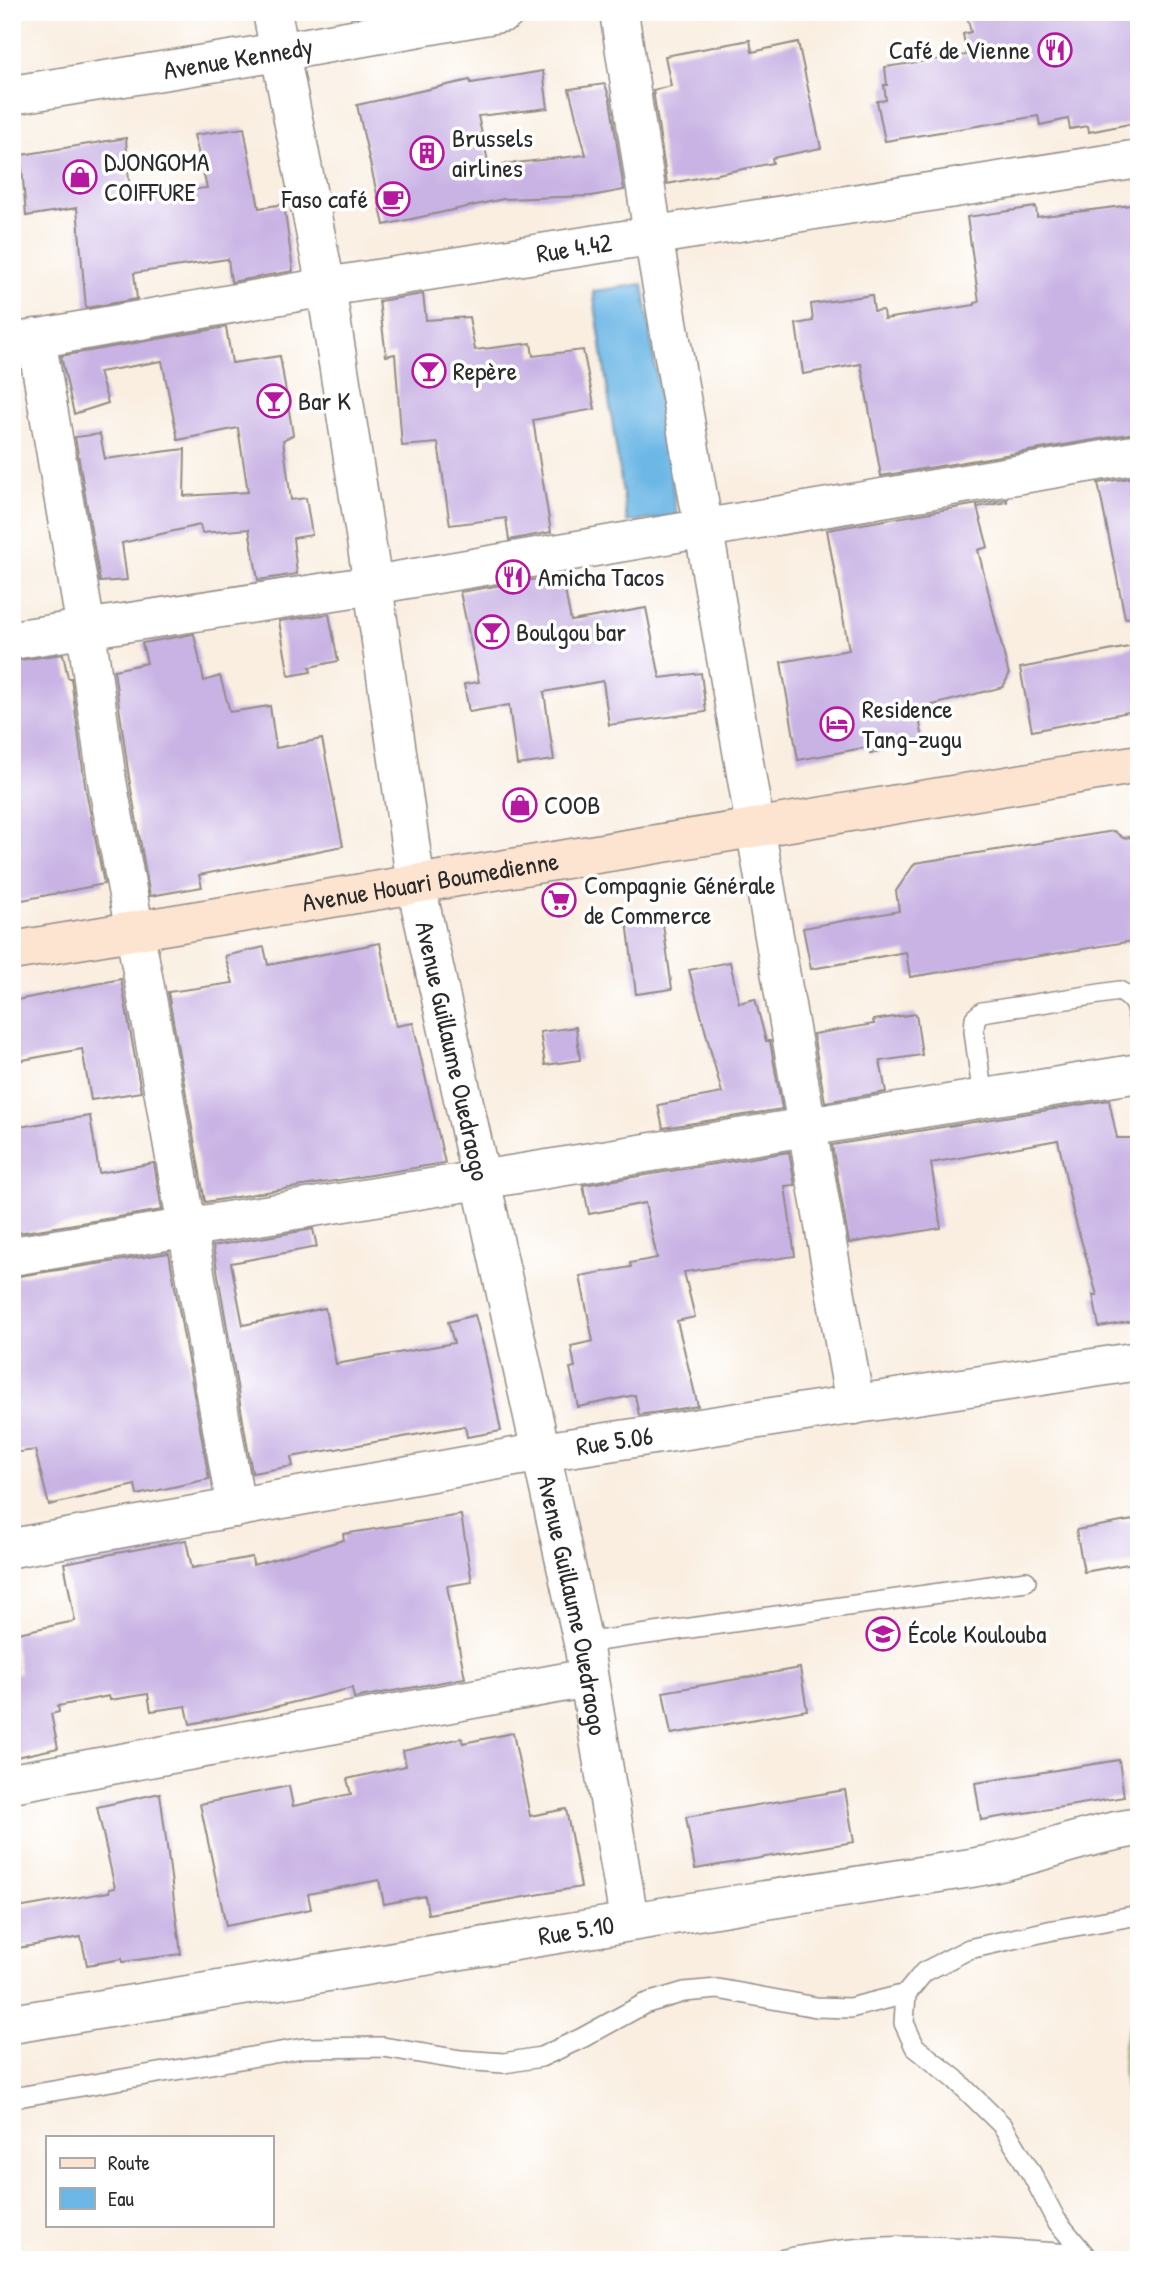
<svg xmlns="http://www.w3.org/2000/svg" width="1151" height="2272" font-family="'Patrick Hand',sans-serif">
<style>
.green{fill:#bfd67b;stroke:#758053;stroke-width:2}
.water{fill:#6db7e6;stroke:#4c7188;stroke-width:2}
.building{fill:#c9b3e4}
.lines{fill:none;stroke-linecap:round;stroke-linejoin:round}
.lane-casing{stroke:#928c86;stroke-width:22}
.street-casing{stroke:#928c86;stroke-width:41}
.secondary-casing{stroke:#928c86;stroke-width:41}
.lane{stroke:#fff;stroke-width:19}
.street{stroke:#fff;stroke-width:38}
.secondary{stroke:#fde4d0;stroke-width:38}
.labels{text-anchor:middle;stroke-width:7;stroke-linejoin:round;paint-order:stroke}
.poi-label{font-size:26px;fill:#2b2b2b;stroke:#fff;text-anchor:start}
.street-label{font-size:26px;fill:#2b2b2b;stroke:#fff}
</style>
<rect width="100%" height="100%" fill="#fff"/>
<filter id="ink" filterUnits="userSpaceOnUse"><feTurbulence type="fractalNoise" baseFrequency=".0143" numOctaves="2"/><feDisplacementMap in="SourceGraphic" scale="14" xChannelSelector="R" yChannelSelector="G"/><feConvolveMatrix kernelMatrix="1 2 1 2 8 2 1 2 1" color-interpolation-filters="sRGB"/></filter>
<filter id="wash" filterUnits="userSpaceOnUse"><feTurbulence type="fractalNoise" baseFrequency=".00686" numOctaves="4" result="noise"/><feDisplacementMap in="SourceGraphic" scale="28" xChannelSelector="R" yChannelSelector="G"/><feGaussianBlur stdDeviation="1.57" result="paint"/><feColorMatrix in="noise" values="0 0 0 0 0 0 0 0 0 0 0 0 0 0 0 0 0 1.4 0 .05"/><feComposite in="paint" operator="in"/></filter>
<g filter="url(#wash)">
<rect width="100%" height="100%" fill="#f9eee0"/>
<!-- green -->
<path class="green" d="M 1139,2007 L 1139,2159 C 1131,2113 1108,2049 1139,2007 Z"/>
<!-- water -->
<path class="water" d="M 643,284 L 677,517 L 627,522 L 593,291 Z"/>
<g id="blocks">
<!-- building -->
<path class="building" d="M 966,12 L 1139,12 L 1139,122 L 1089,132 L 1088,126 L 1070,129 L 1068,119 L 1040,125 L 1038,116 L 885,141 L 877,101 L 886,100 L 884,85 L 887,85 L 885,67 L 967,55 L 963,34 L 971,32 Z
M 750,40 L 752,52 L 798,42 L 821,148 L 772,158 L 773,163 L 667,184 L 653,90 L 671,86 L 665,56 Z
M 543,71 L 548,108 L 478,116 L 489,166 L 586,155 L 569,89 L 605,84 L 610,99 L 624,190 L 591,196 L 503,199 L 384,225 L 357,105 L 470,80 L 471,83 Z
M 244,128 L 259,208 L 284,204 L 293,271 L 231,282 L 228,259 L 134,273 L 137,299 L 86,308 L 77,208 L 26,216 L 21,155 L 126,138 L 130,197 L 207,188 L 194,135 Z
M 1139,204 L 1139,430 L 1129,434 L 881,476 L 861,364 L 803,374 L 796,324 L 813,321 L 811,304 L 872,295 L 874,311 L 883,310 L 884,319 L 975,305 L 975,303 L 979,302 L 967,217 L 1036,207 L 1037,217 Z
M 423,294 L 426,320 L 469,317 L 475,350 L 531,343 L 533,356 L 583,350 L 595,409 L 533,420 L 551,532 L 509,540 L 506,518 L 450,525 L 438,443 L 402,446 L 395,354 L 386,356 L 379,301 Z
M 226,327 L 232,363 L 280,356 L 293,435 L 283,440 L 291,500 L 306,498 L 312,535 L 293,538 L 297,574 L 258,580 L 249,529 L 202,533 L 200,525 L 122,543 L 127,580 L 100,582 L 75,437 L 100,434 L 105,459 L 185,449 L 184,496 L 248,492 L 238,428 L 178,440 L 162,361 L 99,372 L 108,403 L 74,414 L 61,356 Z
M 1136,477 L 1139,490 L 1139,617 L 1125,618 L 1098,483 Z
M 1007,499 L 1007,502 L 977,507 L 988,547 L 978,550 L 1009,675 L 1003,687 L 917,709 L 924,743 L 870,753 L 869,747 L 798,760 L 781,662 L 849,650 L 827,530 Z
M 562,575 L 571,621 L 646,608 L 660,678 L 701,673 L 706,712 L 609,725 L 603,681 L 544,692 L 554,760 L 517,765 L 509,705 L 469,712 L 464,684 L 479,682 L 460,592 Z
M 329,614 L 338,661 L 310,667 L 311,672 L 289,676 L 279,621 Z
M 194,634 L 204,681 L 220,676 L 230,712 L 270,706 L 276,748 L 322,739 L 343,846 L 199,875 L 202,887 L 150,896 L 129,778 L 114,670 L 147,663 L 142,643 Z
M 1139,645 L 1139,710 L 1032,731 L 1020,668 Z
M 63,654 L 68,678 L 71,678 L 85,785 L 104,884 L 12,902 L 12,661 Z
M 1114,831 L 1123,838 L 1139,836 L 1139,940 L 910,977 L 906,952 L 811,969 L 803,928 L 899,911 L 896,891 L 915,863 Z
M 662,917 L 672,989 L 636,994 L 627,921 Z
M 380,943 L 396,1026 L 413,1023 L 445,1163 L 205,1202 L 168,992 L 233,983 L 225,956 L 264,947 L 268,965 Z
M 730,962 L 739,1003 L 755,999 L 766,1041 L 770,1041 L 782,1109 L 663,1128 L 658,1105 L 722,1093 L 689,970 Z
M 121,979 L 141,1092 L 91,1100 L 82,1049 L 12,1062 L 12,1001 Z
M 916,1014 L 922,1055 L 880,1061 L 886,1092 L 825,1102 L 813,1034 L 874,1024 L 873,1020 Z
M 576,1027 L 580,1060 L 545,1065 L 540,1032 Z
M 1109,1100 L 1117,1138 L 1139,1138 L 1139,1320 L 1099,1327 L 1093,1295 L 1097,1295 L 1073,1212 L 1058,1140 L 931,1163 L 941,1228 L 849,1243 L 832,1145 Z
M 90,1116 L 99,1173 L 154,1163 L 162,1210 L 12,1234 L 12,1128 Z
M 789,1152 L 795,1185 L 785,1186 L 795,1256 L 684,1272 L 695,1317 L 677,1321 L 698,1406 L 639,1415 L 635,1395 L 578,1407 L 570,1368 L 575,1367 L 571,1346 L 593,1341 L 580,1276 L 631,1267 L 630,1263 L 657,1258 L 645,1203 L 589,1214 L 583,1185 Z
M 313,1229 L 317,1247 L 231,1263 L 243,1325 L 325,1308 L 336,1364 L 454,1343 L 448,1322 L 475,1315 L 485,1352 L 501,1431 L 467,1437 L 465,1426 L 291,1457 L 293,1466 L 252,1473 L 213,1246 Z
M 169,1253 L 209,1479 L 137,1495 L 135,1485 L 49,1505 L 35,1450 L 12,1453 L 12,1277 Z
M 461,1515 L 472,1582 L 447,1586 L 465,1678 L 354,1698 L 352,1688 L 262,1710 L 190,1724 L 186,1706 L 151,1711 L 148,1694 L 110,1700 L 109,1696 L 58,1706 L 59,1712 L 51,1714 L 58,1748 L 12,1758 L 12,1675 L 20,1673 L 13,1634 L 75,1621 L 64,1563 L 186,1540 L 192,1568 L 252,1557 L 253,1565 L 344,1540 L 343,1534 Z
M 1139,1519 L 1139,1562 L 1084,1572 L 1076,1530 Z
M 800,1668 L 807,1710 L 671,1734 L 663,1692 Z
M 513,1733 L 530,1816 L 566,1809 L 581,1887 L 428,1914 L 425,1896 L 384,1904 L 379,1880 L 308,1894 L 311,1909 L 226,1926 L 200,1804 L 289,1786 L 293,1806 L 351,1794 L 347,1779 L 406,1766 L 403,1751 L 462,1738 L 463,1743 Z
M 1119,1760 L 1124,1797 L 981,1820 L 975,1783 Z
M 845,1790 L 854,1842 L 695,1869 L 686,1817 Z
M 160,1793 L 181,1954 L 122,1962 L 122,1959 L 87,1965 L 81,1937 L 12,1949 L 12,1909 L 109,1892 L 109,1889 L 115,1888 L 97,1807 Z"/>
</g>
</g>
<g filter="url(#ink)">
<use href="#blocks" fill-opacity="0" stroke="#928c86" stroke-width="2"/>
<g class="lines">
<defs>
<path id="lane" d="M 983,1099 L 974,1031 L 975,1018 L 982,1012 L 1119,991 C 1135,999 1136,1006 1139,1023
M 583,1643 L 1026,1581
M 12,2098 L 304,2048 L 383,2047 L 461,2060 L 504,2063 L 541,2057 L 582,2038 L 644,2004 L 684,1992 L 718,1989 L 816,2007 L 850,2008 L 906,1994
M 780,2260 C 880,2237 984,2248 1085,2255
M 1089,2260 L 1056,2220 L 1033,2176 L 1003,2126 L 955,2079 L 915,2047 L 904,2023 L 906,1994 L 924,1972 L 969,1949 L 1053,1930 L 1139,1915"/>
<g id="street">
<path id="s1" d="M 272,12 L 326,287 L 373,585 L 416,885 L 583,1643 L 629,1920"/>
<path d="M 619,12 L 653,235 L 855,1405"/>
<path id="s2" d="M 12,95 L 279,52 L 505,12"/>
<path d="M 36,338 L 86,629 L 107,781 L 151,1020 L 236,1508"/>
<path id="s3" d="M 12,343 L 326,287 L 1139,159"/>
<path d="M 12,640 L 373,585 L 1139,454"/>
<path d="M 12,1256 L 1139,1073"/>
<path id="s4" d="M 12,1548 L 542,1452 L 1139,1361"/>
<path d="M 12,1783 L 588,1678"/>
<path id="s5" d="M 12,2024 C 332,1970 651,1917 971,1868 C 1028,1859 1081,1835 1139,1827"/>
</g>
<g id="secondary">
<path id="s6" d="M 12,951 L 1139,764"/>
</g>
</defs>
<!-- lane casing -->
<use href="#lane" class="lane-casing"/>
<!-- street casing -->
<use href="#street" class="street-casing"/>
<!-- secondary casing -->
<use href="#secondary" class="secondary-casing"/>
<!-- lane -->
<use href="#lane" class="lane"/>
<!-- street -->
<use href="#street" class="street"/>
<!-- secondary -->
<use href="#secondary" class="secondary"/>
</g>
</g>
<!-- icons -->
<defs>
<symbol id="restaurant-ring" viewBox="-11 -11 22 22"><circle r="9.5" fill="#fff" stroke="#b5179e" stroke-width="1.5"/><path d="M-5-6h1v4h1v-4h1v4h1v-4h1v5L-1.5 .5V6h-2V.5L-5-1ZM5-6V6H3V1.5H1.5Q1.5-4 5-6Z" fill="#b5179e"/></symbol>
<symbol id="building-ring" viewBox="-11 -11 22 22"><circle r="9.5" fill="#fff" stroke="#b5179e" stroke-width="1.5"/><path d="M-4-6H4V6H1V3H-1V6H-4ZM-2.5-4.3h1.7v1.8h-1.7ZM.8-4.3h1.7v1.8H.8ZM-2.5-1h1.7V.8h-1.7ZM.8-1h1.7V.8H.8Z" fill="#b5179e"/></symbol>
<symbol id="shop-ring" viewBox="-11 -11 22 22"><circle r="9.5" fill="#fff" stroke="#b5179e" stroke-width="1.5"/><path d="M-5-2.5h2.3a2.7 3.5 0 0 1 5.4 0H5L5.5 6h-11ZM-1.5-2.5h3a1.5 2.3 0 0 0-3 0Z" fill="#b5179e"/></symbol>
<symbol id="cafe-ring" viewBox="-11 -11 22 22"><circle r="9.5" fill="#fff" stroke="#b5179e" stroke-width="1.5"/><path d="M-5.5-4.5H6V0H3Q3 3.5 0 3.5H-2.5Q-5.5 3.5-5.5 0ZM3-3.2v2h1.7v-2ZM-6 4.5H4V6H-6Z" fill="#b5179e"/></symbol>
<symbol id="bar-ring" viewBox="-11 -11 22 22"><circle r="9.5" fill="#fff" stroke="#b5179e" stroke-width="1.5"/><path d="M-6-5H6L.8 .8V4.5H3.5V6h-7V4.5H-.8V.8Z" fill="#b5179e"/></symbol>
<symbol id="hotel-ring" viewBox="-11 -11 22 22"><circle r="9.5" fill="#fff" stroke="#b5179e" stroke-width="1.5"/><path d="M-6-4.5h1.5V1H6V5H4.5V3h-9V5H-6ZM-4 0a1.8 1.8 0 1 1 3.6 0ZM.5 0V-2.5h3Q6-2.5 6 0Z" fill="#b5179e"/></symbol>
<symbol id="supermarket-ring" viewBox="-11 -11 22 22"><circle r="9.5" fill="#fff" stroke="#b5179e" stroke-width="1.5"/><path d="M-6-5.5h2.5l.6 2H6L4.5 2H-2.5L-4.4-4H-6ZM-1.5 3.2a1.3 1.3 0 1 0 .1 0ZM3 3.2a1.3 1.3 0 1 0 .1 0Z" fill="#b5179e"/></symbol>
<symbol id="school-ring" viewBox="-11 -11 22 22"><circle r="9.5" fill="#fff" stroke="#b5179e" stroke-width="1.5"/><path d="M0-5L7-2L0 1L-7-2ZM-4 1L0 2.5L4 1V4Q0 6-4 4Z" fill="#b5179e"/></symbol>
</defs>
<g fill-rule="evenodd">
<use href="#restaurant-ring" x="1036" y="31" width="38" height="38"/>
<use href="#building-ring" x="408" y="134" width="38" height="38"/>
<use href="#shop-ring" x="61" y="158" width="38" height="38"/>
<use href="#cafe-ring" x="374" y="180" width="38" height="38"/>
<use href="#bar-ring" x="410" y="352" width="38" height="38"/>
<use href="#bar-ring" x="255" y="382" width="38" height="38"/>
<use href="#restaurant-ring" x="494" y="558" width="38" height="38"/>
<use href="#bar-ring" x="473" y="613" width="38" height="38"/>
<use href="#hotel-ring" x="818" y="705" width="38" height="38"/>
<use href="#shop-ring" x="501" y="786" width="38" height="38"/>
<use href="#supermarket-ring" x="540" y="881" width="38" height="38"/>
<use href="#school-ring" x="864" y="1615" width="38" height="38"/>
</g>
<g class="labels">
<!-- poi labels -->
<g class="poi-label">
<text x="1030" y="59" text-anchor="end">Café de Vienne</text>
<text x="452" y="147">Brussels<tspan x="452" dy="30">airlines</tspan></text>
<text x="104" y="171">DJONGOMA<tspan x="104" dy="30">COIFFURE</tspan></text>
<text x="368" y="208" text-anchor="end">Faso café</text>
<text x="453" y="380">Repère</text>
<text x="298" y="410">Bar K</text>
<text x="538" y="586">Amicha Tacos</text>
<text x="516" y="641">Boulgou bar</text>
<text x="862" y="718">Residence<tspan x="862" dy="30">Tang-zugu</tspan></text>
<text x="544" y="814">COOB</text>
<text x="584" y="894">Compagnie Générale<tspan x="584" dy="30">de Commerce</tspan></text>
<text x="908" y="1643">École Koulouba</text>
</g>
<!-- street labels -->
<g class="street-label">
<text dy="9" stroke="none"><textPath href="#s2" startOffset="229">Avenue Kennedy</textPath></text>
<text dy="9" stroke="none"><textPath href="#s3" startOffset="570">Rue 4.42</textPath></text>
<text dy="9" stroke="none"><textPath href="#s6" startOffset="424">Avenue Houari Boumedienne</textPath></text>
<text dy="9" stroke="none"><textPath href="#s1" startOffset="1055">Avenue Guillaume Ouedraogo</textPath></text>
<text dy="9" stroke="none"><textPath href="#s4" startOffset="612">Rue 5.06</textPath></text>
<text dy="9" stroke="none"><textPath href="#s1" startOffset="1622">Avenue Guillaume Ouedraogo</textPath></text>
<text dy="9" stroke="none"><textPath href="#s5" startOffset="572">Rue 5.10</textPath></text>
</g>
</g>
<!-- margin -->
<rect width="1151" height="2272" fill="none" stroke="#fff" stroke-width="42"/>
<!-- legend -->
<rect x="46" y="2136" width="228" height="91" fill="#ffffff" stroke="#aaaaaa" stroke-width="2"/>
<rect x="60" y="2158" width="35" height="10" fill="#fde4d0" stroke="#aaaaaa" stroke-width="2"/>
<text x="108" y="2170" font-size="21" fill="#2b2b2b">Route</text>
<rect x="60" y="2188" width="35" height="21" fill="#6db7e6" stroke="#aaaaaa" stroke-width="2"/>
<text x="108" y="2206" font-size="21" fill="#2b2b2b">Eau</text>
</svg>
